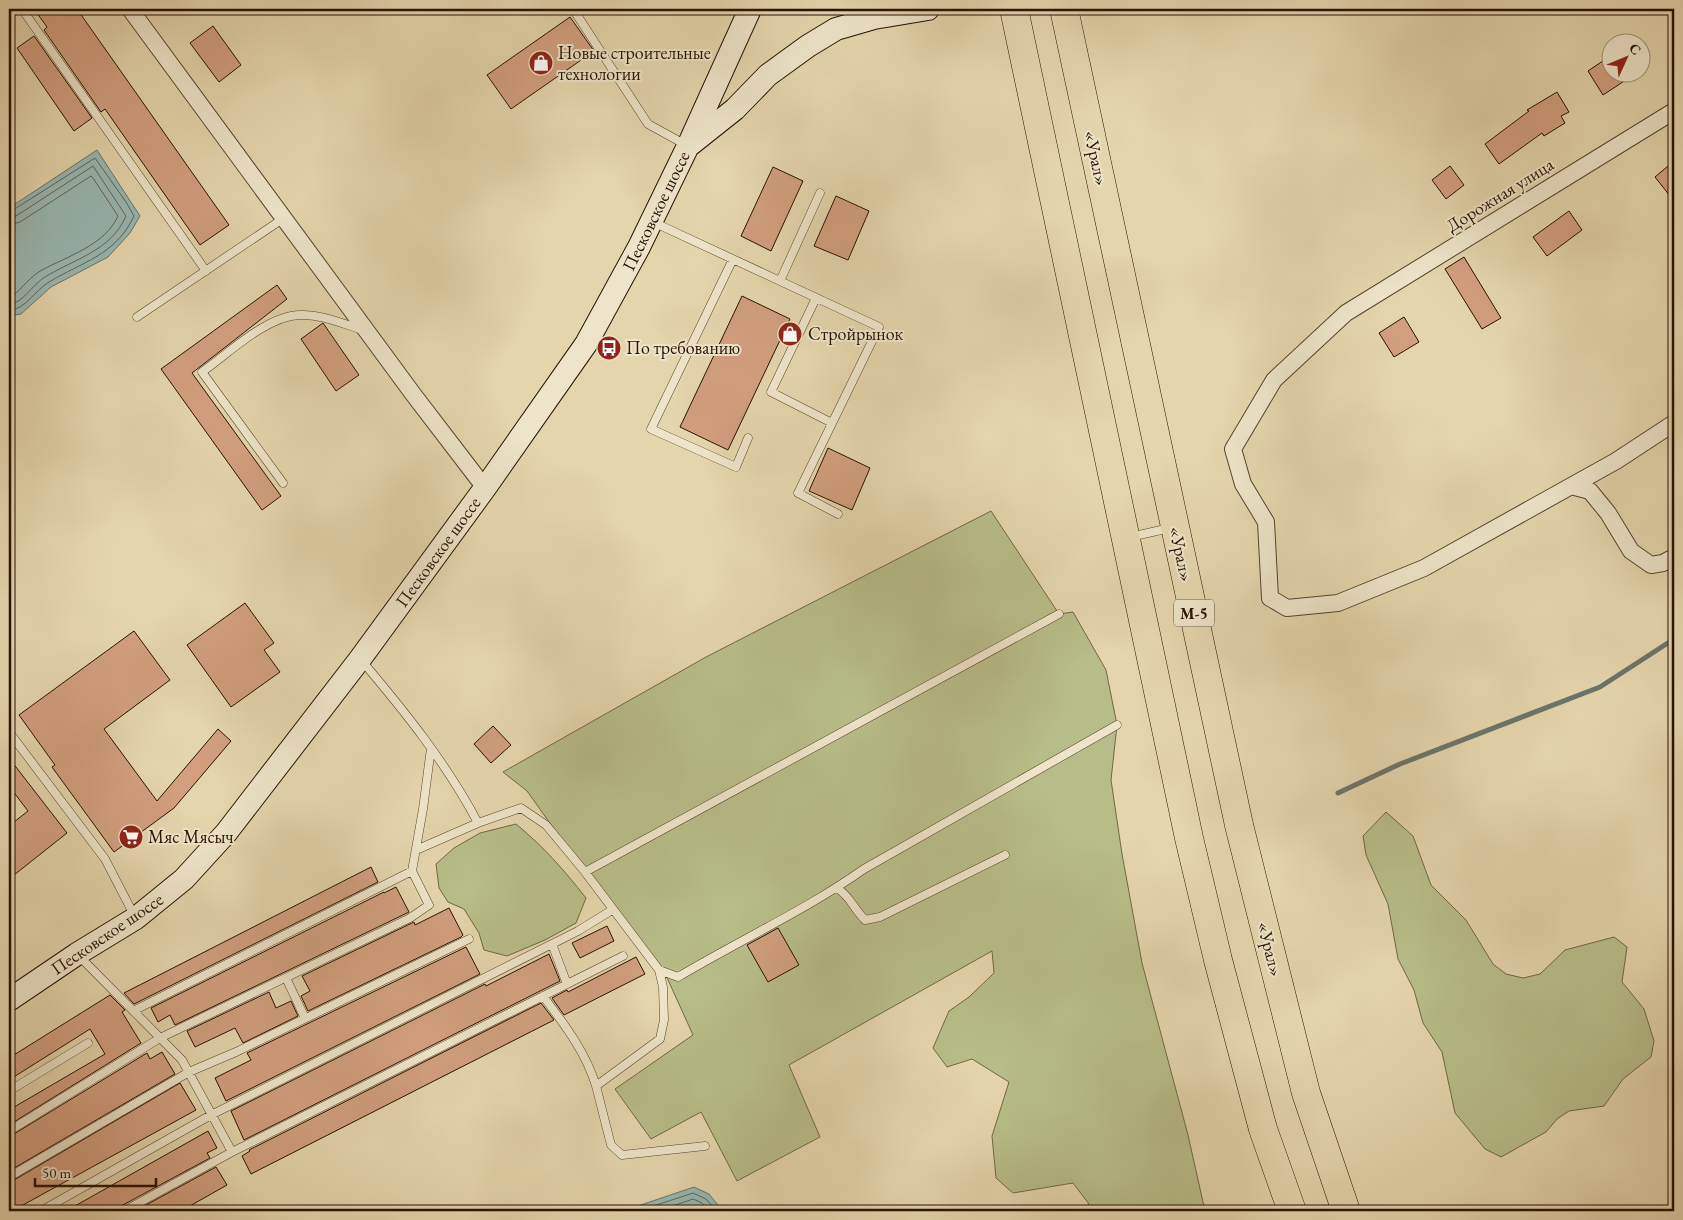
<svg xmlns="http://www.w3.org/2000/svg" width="1683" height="1220" font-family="'EB Garamond',serif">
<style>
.green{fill:#b7bd88;stroke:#6f6746}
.water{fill:#98b7b1;stroke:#6b756b}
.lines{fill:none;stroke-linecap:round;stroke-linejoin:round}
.shore{stroke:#60645a;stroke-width:1}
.stream{stroke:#6b756b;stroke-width:5}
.building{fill:#d19f7e;stroke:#271103}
.lane-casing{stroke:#56422d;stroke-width:9}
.street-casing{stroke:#56422d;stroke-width:18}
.secondary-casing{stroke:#271103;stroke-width:24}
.highway-casing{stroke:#271103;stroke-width:29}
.lane{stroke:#eee4c9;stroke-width:8}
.street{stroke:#eee4c9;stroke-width:16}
.secondary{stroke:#eee4c9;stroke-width:22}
.highway{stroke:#e5d5ac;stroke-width:28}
.labels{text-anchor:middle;stroke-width:4;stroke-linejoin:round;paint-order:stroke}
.shield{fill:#eee4c9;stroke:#63503e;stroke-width:1}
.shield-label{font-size:16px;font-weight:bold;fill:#271103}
.poi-label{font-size:18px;fill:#271103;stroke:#eee4c9;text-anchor:start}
.street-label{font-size:18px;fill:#271103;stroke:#eee4c9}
</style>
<rect width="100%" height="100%" fill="#e5d5ac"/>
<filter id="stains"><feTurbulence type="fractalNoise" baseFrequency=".004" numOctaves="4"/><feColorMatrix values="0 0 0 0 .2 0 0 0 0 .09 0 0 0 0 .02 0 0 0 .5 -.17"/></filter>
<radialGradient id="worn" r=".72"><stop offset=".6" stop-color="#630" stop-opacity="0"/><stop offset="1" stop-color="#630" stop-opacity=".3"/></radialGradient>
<!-- green -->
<path class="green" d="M 991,511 L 1059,614 L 1073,612 L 1106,670 L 1117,725 L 1111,780 L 1122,854 L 1142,963 L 1188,1135 L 1205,1211 L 1078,1211 L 1089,1204 L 1073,1183 L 1013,1193 L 996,1178 L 992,1136 L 1009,1082 L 972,1059 L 947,1067 L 933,1048 L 949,1011 L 969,997 L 994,973 L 992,951 L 789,1065 L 820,1137 L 737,1181 L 701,1112 L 651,1139 L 615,1089 L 693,1035 L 664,971 L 612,910 L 527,791 L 503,772 L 706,657 Z
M 1386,812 L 1413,836 L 1431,885 L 1466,920 L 1493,964 L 1506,974 L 1523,978 L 1540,974 L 1565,950 L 1614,937 L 1627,947 L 1622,982 L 1644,1009 L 1654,1041 L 1651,1057 L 1623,1079 L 1604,1106 L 1569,1111 L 1557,1119 L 1546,1132 L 1501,1157 L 1485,1149 L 1455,1113 L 1442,1052 L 1423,1023 L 1414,990 L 1398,959 L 1388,904 L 1366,855 L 1363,836 Z
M 516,824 C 545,848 563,869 586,898 L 576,923 L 545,940 L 507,956 L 484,950 L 479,933 L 464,909 L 448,902 L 439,888 L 436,864 L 454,848 L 480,833 Z"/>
<!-- water -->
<path class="water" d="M 97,150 L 140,216 L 130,233 L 108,257 L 51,287 L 21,314 L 9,316 L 9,208 Z
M 694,1187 L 709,1194 L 723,1211 L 623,1211 Z"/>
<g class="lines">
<!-- shore -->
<path class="shore" d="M 9,211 L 13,210 L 95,158 L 126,202 L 134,216 C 116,255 82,262 49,282 C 34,291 27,308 9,311
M 9,218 L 16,216 L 93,166 L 126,216 C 111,251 74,259 45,277 C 32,285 24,302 9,305
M 9,225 L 20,222 L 91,176 L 93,178 L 118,216 C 105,245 68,256 42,270 C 31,276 22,288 13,296 L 9,297
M 638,1211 L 693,1193 L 706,1199 L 717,1211
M 658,1211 L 693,1199 L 702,1203 L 709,1211"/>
<!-- stream -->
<path class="stream" d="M 1338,793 L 1400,764 L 1600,687 L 1674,639"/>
</g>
<!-- building -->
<path class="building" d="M 34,9 L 77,9 L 229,225 L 200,245 L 105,109 L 101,112 L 44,30 L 47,27 Z
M 570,17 L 594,51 L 511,109 L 487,75 Z
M 213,26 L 241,65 L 219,82 L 190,43 Z
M 34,36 L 92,118 L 74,131 L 17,48 Z
M 1610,56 L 1610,72 L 1638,72 L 1603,95 L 1588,71 Z
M 1557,92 L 1569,112 L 1561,116 L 1565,123 L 1544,136 L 1542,133 L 1499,164 L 1485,144 L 1529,111 L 1527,110 Z
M 1674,161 L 1674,201 L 1655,177 Z
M 1450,166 L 1464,185 L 1446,199 L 1432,180 Z
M 773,167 L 803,181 L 771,251 L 741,236 Z
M 836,196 L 869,211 L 848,260 L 814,246 Z
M 1569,211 L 1582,230 L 1547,256 L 1533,237 Z
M 1464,257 L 1501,318 L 1482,329 L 1445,269 Z
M 277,285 L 287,299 L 192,373 L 281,496 L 262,510 L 161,369 Z
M 742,296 L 790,319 L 728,450 L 680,427 Z
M 1404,317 L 1419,342 L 1394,357 L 1379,333 Z
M 323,323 L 359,375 L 336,391 L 301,339 Z
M 828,448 L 870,468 L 852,510 L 809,491 Z
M 245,603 L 274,643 L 264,650 L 280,672 L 231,707 L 187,645 Z
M 134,631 L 170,680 L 104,729 L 157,801 L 218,729 L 231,741 L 174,808 L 114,852 L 52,767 L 55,765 L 19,715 Z
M 493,726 L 511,745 L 491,763 L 474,744 Z
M 9,758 L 67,833 L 9,879 L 9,826 L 28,811 L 9,786 Z
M 371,867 L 378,882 L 134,1004 L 124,993 Z
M 396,887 L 409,912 L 407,913 L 175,1025 L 170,1015 L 158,1022 L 151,1008 L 384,892 L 384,893 Z
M 449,908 L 463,935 L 461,937 L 308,1011 L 301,996 L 310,991 L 302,976 L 414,922 L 415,925 Z
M 607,926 L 614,941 L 580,958 L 572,943 Z
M 778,928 L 799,965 L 768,982 L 747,945 Z
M 466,947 L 480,974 L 226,1101 L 215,1078 L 251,1060 L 247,1053 Z
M 549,954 L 560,981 L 244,1140 L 231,1111 L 485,984 L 486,986 Z
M 636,957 L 645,974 L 564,1015 L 552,998 L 567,990 L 568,992 Z
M 269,992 L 276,1008 L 291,1001 L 298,1016 L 243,1043 L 235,1028 L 195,1047 L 187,1031 Z
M 110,995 L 125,1010 L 122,1012 L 141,1043 L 9,1125 L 9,1110 L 105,1054 L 90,1029 L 9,1080 L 9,1058 Z
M 541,1003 L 554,1020 L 251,1174 L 242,1156 L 250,1151 L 249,1150 Z
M 162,1052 L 175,1074 L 9,1171 L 9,1137 L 147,1053 L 150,1059 Z
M 180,1083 L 196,1110 L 12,1211 L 9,1211 L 9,1183 Z
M 208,1131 L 217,1148 L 207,1153 L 210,1158 L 121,1206 L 118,1211 L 66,1211 Z
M 216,1167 L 227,1185 L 181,1211 L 135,1211 Z"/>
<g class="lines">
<defs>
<path id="lane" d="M 22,9 L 206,271
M 573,9 L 648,124 L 686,145
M 653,222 L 879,327 L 798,493 L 838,514
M 733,259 L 651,429 L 736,467 L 748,438
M 780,281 L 820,193
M 816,298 L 771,392 L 832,423
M 137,317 L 284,218
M 283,483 L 202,372 C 229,353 266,316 300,315 C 322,314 343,324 363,330
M 1130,537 L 1170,528
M 362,661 C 405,712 447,764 478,823 L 521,808 L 546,825 L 585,872 L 659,970 L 663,987 L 664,1020 L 660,1039 L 596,1086 L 611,1145 L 622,1155 L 705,1146
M 9,732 L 105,859 L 135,917
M 416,850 L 478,823
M 585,872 L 1059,614
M 837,888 C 851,897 853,908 865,920 L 880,917 L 1005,855
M 552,944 L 567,984
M 78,955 L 182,1060 L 232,1152
M 659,970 L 678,977 C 740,940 806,910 864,869 L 1117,725
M 286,978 L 305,1018
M 543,996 C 564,1024 586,1052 596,1086
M 133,1011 L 412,871
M 9,1091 L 88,1043
M 9,1131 L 160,1038 L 410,918 L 429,905 L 412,871 L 423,809 L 431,748
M 9,1177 L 189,1072 L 236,1052 L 469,939
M 41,1211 L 211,1115 L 578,931 L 612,910
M 124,1211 L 232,1152 L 623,956"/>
<path id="street" d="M 130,9 L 413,394 L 485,488
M 1674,111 L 1346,313 L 1274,380 L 1233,449 L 1243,484 L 1266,522 L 1270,598 L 1287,608 L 1338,603 L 1424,568 L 1616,461 L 1674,423
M 1571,486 L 1590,491 L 1608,513 L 1631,551 L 1651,565 L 1663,563 L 1674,557"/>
<path id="secondary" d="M 691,144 L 735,109 L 768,75 L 808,46 L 836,29 L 874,18 L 928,9
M 9,1000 L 77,954 L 136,918 L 184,879 L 226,833 L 360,659 L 485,488 L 586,344 L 639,247 L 688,146 L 750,9"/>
<path id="highway" d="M 1014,9 L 1189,838 L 1218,960 L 1263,1129 L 1292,1211
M 1064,9 L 1239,825 L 1306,1093 L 1346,1211"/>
</defs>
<!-- lane casing -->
<use href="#lane" class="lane-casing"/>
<!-- street casing -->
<use href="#street" class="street-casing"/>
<!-- secondary casing -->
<use href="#secondary" class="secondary-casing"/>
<!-- highway casing -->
<use href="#highway" class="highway-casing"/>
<!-- lane -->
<use href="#lane" class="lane"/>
<!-- street -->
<use href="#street" class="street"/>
<!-- secondary -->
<use href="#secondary" class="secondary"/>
<!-- highway -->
<use href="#highway" class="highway"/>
</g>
<!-- icons -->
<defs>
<symbol id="shop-disc" viewBox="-11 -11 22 22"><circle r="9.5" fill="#8f2418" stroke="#eee4c9"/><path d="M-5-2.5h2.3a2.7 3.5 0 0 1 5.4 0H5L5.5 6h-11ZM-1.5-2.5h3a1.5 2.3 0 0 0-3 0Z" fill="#fff"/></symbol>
<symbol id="bus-disc" viewBox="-11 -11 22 22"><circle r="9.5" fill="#8f2418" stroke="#eee4c9"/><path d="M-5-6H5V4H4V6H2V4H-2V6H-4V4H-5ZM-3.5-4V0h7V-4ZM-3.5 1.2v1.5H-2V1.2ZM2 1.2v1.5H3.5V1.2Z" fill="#fff"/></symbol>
<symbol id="supermarket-disc" viewBox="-11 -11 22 22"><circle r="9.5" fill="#8f2418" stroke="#eee4c9"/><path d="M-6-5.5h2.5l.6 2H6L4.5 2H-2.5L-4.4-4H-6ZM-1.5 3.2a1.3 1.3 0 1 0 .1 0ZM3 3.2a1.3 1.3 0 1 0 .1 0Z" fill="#fff"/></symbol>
</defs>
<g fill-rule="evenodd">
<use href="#shop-disc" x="527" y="49" width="28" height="28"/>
<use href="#shop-disc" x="776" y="320" width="28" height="28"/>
<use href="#bus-disc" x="595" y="334" width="28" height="28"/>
<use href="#supermarket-disc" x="117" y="823" width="28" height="28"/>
</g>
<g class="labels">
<!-- shield labels -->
<rect class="shield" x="1174" y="599.5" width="40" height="27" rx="4"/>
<g class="shield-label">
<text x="1194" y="619">М-5</text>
</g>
<!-- poi labels -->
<g class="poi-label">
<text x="558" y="59">Новые строительные<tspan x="558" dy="21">технологии</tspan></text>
<text x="808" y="340">Стройрынок</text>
<text x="626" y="354">По требованию</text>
<text x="148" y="843">Мяс Мясыч</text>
</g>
<!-- street labels -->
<g class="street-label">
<text transform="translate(1096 158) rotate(78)" y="6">«Урал»</text>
<text transform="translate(1500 195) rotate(-32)" y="6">Дорожная улица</text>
<text transform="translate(656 211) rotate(-64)" y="6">Песковское шоссе</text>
<text transform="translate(438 552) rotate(-54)" y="6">Песковское шоссе</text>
<text transform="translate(1181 554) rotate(78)" y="6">«Урал»</text>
<text transform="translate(107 934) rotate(-34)" y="6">Песковское шоссе</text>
<text transform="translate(1270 949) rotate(76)" y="6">«Урал»</text>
</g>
</g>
<!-- margin -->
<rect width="1683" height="1220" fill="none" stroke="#e5d5ac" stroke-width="30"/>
<rect x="10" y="10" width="1663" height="1200" fill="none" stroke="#271103" stroke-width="2.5"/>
<rect x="15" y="15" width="1653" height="1190" fill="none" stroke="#271103"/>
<!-- north arrow -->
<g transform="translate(1626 58) rotate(46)"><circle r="24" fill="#eee4c9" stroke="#9e907a"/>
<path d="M0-4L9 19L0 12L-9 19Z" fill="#8f2418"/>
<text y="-8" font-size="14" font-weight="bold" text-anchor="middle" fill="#271103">С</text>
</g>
<!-- scale -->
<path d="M35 1178v8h121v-8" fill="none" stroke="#271103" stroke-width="2.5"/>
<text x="42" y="1178" font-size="15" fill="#271103" stroke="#eee4c9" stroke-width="4" paint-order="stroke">50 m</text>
<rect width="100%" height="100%" filter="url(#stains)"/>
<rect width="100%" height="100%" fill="url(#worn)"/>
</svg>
